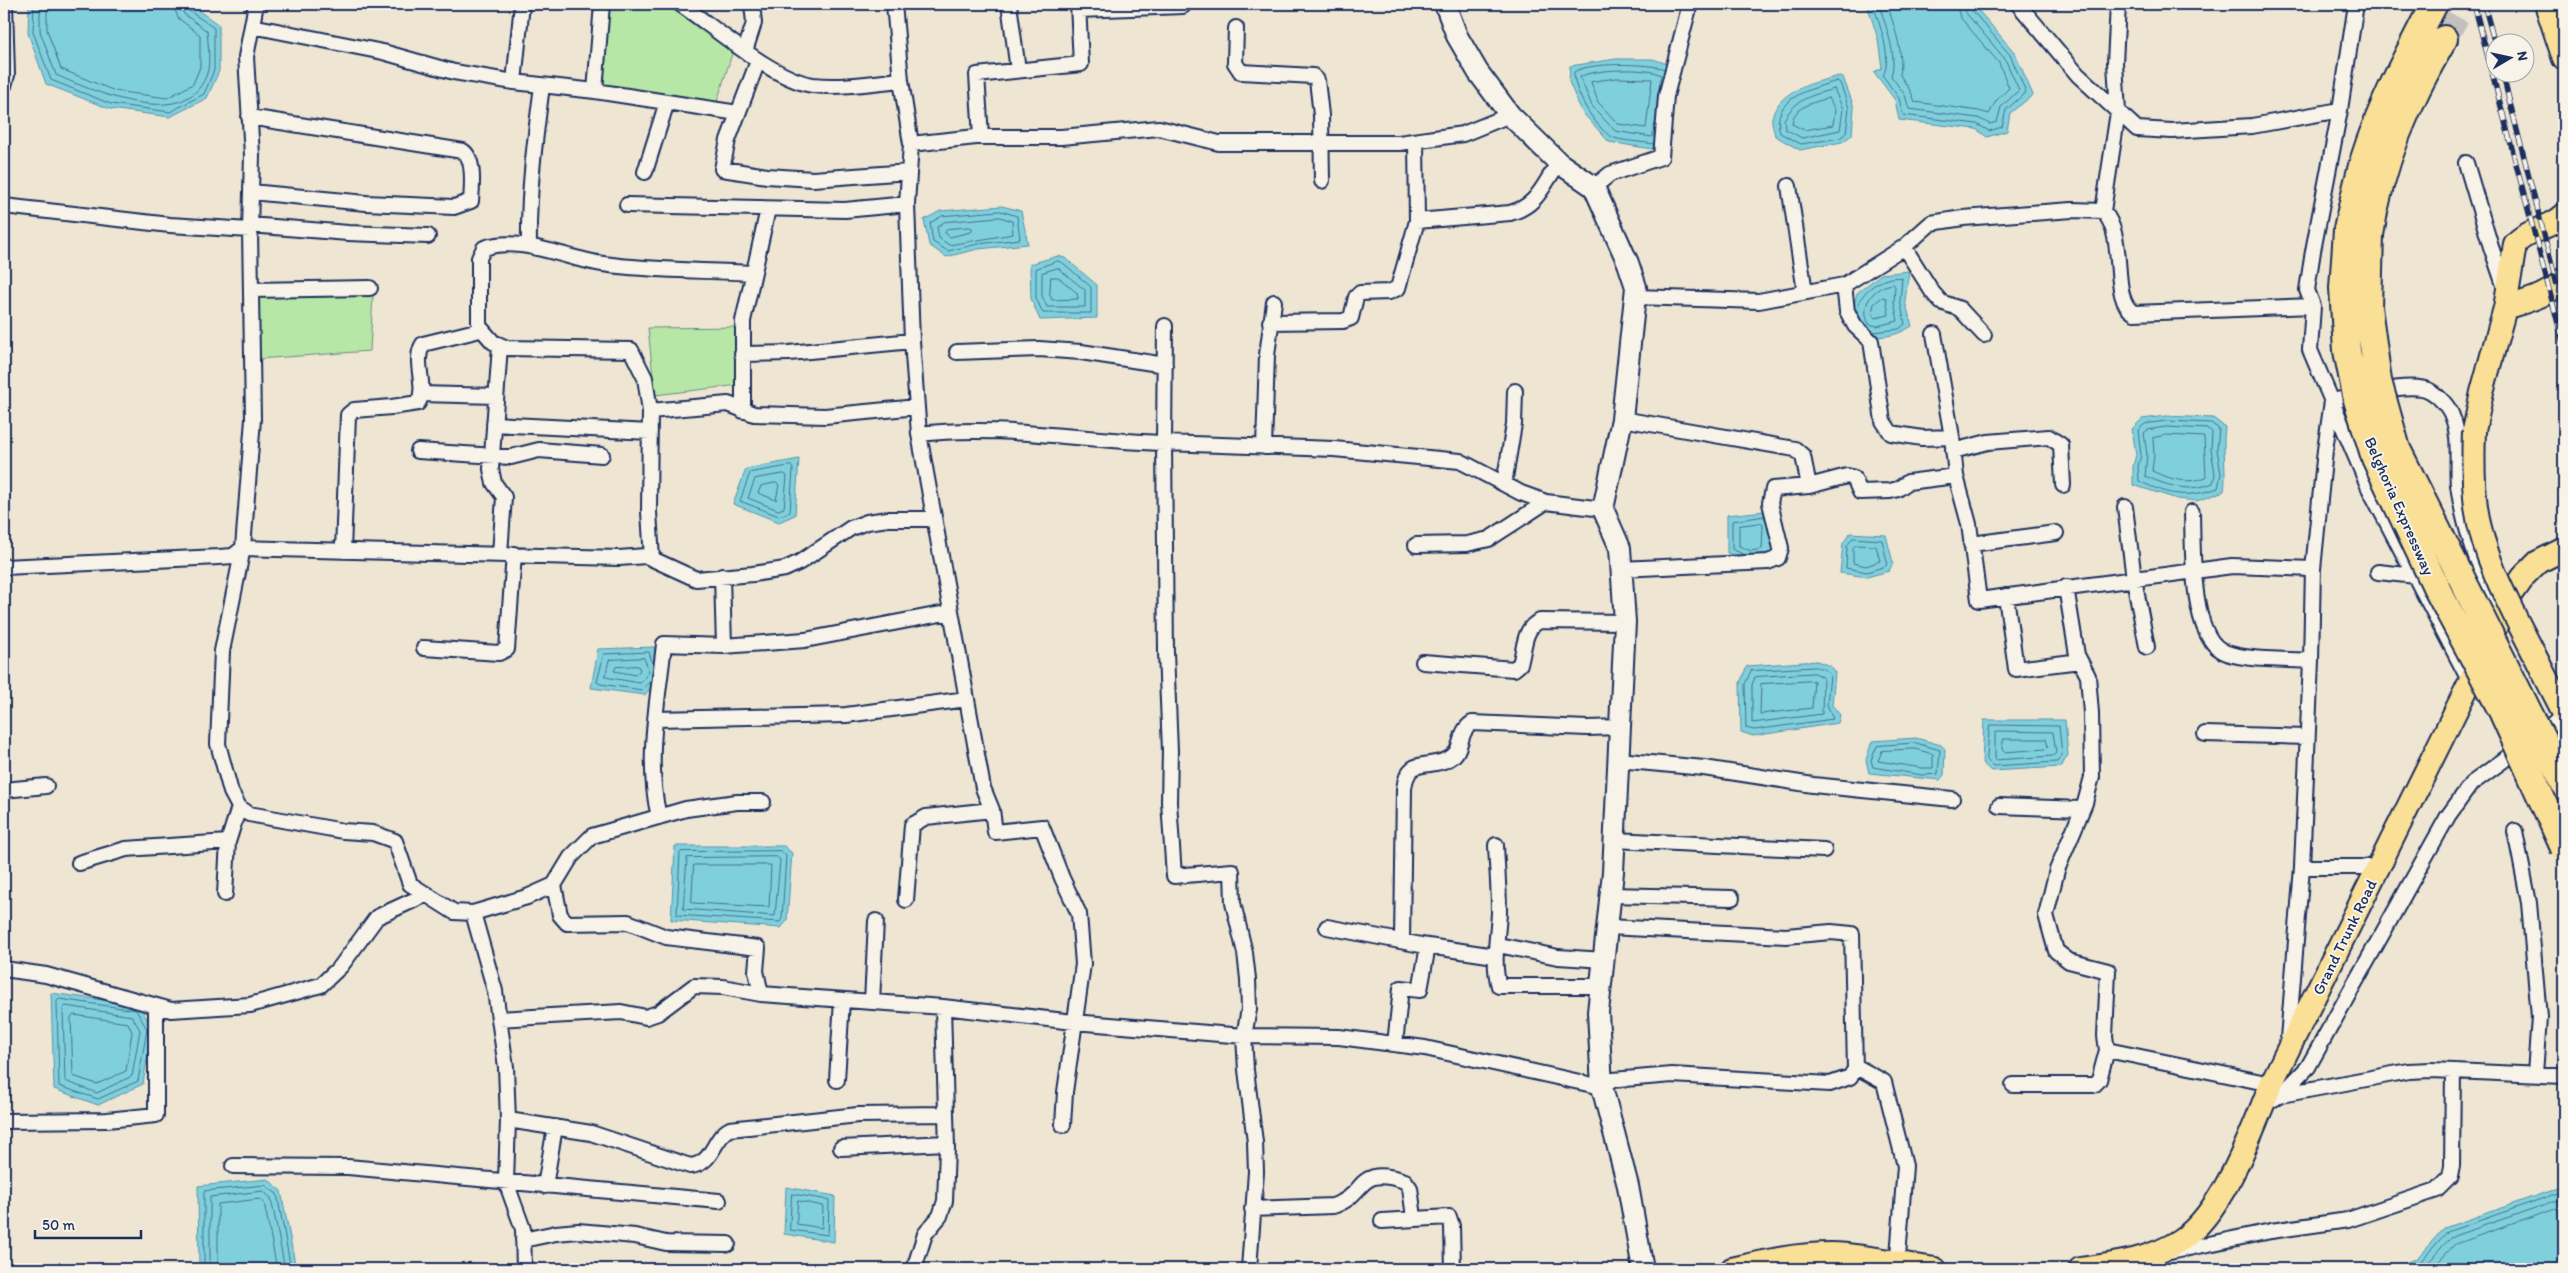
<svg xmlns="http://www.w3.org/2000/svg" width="2568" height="1273" font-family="Itim,sans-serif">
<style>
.green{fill:#b7e7a6;stroke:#698b82}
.water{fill:#80d0dc;stroke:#5890aa}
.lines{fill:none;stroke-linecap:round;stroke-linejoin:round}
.shore{stroke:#436f90;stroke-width:1}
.highway-tunnel{stroke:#c4c1bc;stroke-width:26;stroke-dasharray:26 13;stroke-linecap:butt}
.street-casing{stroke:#1b2f5e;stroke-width:18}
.secondary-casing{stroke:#1b2f5e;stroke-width:24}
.primary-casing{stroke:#1b2f5e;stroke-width:26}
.highway-casing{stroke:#1b2f5e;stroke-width:30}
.street{stroke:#f7f3e8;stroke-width:14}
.secondary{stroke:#f7f3e8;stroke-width:20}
.primary{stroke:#fadf96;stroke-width:22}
.highway{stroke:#fadf96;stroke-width:26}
.rail-casing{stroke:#1b2f5e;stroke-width:5.5}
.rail{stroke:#f7f3e8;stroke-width:4;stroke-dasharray:11;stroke-linecap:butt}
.primary-bridge-casing{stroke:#1b2f5e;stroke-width:26;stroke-linecap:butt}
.highway-bridge-casing{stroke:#1b2f5e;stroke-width:30;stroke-linecap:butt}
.primary-bridge{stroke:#fadf96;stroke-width:22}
.highway-bridge{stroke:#fadf96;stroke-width:26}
.labels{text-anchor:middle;stroke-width:4;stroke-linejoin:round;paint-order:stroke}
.street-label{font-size:16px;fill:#1b2f5e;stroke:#f7f3e8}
</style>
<rect width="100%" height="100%" fill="#eee6d3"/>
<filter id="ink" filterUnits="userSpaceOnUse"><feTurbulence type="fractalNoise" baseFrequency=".02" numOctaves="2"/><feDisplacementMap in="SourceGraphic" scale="10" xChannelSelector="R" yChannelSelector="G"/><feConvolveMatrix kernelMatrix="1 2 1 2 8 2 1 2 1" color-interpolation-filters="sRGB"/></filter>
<g filter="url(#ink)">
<!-- green -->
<path class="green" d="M 608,4 L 669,4 L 733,51 L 713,114 L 599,92 Z
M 373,294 L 370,351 L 257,359 L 258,297 Z
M 745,327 L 739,385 L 655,395 L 648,328 Z"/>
<!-- water -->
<path class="water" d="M 29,4 L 189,4 L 219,25 L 219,71 L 207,98 L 170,117 L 110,109 L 46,84 L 28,33 Z
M 1867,4 L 1973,4 L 2015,53 L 2033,95 L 2010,113 L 2007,131 L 1987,137 L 1976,129 L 1899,120 L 1895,100 L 1874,72 L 1882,68 L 1878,39 Z
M 1616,59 L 1653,59 L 1673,66 L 1664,151 L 1609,142 L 1582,112 L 1569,82 L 1570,66 Z
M 1839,76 L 1843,77 L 1854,107 L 1852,135 L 1842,142 L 1800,150 L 1775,136 C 1774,131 1771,122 1772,117 C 1781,88 1814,83 1839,76 Z
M 1002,206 L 1021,211 L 1028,244 L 978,249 L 946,257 L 929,245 L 924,220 L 940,211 Z
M 1058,256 L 1065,258 L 1097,285 L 1097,318 L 1040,320 L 1031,299 L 1030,264 Z
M 1909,271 L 1905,301 L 1912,326 C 1895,337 1879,339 1860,334 L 1852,312 L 1857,293 L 1881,274 Z
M 2166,416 L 2213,418 L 2225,427 C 2222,449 2227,470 2224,491 L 2197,501 L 2177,499 L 2133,485 L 2133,466 L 2136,455 L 2132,429 L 2142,419 Z
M 799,459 L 795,515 L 779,522 L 733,504 L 746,469 Z
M 1774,510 L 1774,559 L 1750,562 L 1727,553 L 1727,515 Z
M 1850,533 L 1886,535 L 1893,563 L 1889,571 L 1867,577 L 1840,573 L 1843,543 Z
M 654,647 L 661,674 L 645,695 L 591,688 L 598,649 Z
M 1817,661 L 1830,666 L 1835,673 L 1832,705 L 1840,715 L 1838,723 L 1753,736 L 1741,732 L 1740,683 L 1747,666 Z
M 1984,720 L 2065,720 L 2068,755 L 2061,767 L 1991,771 L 1982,763 Z
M 1916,738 L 1941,745 L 1945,749 L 1944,775 L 1940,780 L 1869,773 L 1866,760 L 1872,741 Z
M 675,846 L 784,846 L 792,853 L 787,921 L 781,928 L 671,920 Z
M 51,993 L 139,1005 L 152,1028 L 143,1084 L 98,1105 L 54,1089 Z
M 268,1179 L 281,1191 L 296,1269 L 199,1269 L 198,1186 Z
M 2564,1186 L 2564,1269 L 2390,1269 L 2417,1258 L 2444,1228 Z
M 786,1187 L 835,1196 L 834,1242 L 784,1234 Z"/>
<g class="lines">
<!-- shore -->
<path class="shore" d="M 34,4 L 33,32 L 51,80 L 111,104 L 170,112 L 204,94 L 214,70 L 214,28 L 188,10 L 187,4
M 40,4 L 40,31 L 56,75 C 95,92 191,134 208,70 C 210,59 208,42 207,31 L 184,14 L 180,4
M 47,4 L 47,30 L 61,69 L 115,91 L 167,98 L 193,84 L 200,67 L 200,35 L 178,18 L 173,4
M 1873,4 C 1879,24 1893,57 1883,76 L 1899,98 L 1903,115 L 1977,124 L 1989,131 L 2002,127 L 2006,110 L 2026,92 L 2010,55 L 1971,9 L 1970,4
M 1879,4 C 1885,25 1898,55 1891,76 L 1905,95 L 1909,109 L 1978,118 L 1990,124 L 1997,122 L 2001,107 L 2019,90 L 2005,59 L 1966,13 L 1963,4
M 1887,4 C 1894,26 1904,52 1900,75 L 1911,92 L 1915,102 L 1979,111 L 1989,114 L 1996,101 L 2009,88 L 1999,63 L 1960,17 L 1956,4
M 1617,78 L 1652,79 L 1646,128 L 1618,124 L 1598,102 L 1591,82 Z
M 1837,81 L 1840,83 L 1849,108 L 1846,133 L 1840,138 L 1801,144 L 1780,133 C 1770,97 1812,89 1837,81 Z
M 1834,89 L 1843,109 L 1840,130 L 1802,138 L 1785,129 L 1784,120 C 1795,99 1812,95 1834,89 Z
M 1829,98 L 1835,110 L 1833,125 L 1804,130 L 1792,124 C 1793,106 1815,102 1829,98 Z
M 1656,120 L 1652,137 L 1615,131 L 1592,106 L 1580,77 C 1591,69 1649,67 1661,75 L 1659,90
M 1654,144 C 1644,142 1620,141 1612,137 C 1595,128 1573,90 1574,72 C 1588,62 1648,63 1665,69
M 1001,211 L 1017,216 L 1020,239 L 978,244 L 948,251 L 933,242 L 930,223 L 942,216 Z
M 1000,217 L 1012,221 L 1013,234 L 949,245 L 939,238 L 937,227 L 944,222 Z
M 970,227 L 973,229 L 971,232 L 950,237 L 945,233 L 947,229 Z
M 1058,261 L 1063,263 L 1091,287 L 1091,313 L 1043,313 L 1036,298 L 1036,269 Z
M 1058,268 L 1085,290 L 1085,307 L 1047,307 L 1042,296 L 1042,273 Z
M 1051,277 L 1058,277 L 1077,293 L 1078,299 L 1052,300 L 1050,295 Z
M 1893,284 L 1895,286 L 1894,302 L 1898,321 L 1877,326 L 1869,324 C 1859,306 1873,286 1893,284 Z
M 1883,297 L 1886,298 L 1889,315 L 1875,318 L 1872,312 L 1874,304 Z
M 1859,316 C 1852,294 1884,274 1902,278 L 1900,301 L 1905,324 L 1899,329 L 1873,332
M 2166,421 L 2211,423 L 2219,429 L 2217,449 L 2221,474 L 2218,488 C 2187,499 2168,495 2139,481 L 2138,466 L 2141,455 L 2138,430 L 2145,424 Z
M 2166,427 L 2208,429 L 2212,432 L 2211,449 L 2215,474 L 2213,483 C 2189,493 2168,486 2145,476 L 2147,455 L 2144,433 L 2148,430 Z
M 2167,435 L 2204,437 L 2206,477 C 2187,485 2170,479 2152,471 L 2154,455 L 2153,438 Z
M 791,466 L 793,469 L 790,512 L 779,516 L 740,501 L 750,473 Z
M 784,474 L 787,476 L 784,508 L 778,510 L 748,498 L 755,479 Z
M 776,483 L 779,485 L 776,500 L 758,493 L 761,486 Z
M 1760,523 L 1763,525 L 1762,549 L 1751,551 L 1739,546 L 1739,526 Z
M 1853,538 L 1882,540 L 1887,562 L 1886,566 L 1867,572 L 1846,568 L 1847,546 Z
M 1856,545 L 1876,546 L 1880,561 L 1866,566 L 1853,563 L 1853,548 Z
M 1745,555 L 1732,549 L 1732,521 L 1765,516
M 644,658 L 649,672 L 640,683 L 605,677 L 609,660 Z
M 638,666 L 640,670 L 636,675 L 614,671 L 616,667 Z
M 1817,667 L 1826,670 L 1830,675 L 1827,704 L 1833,719 L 1754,730 L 1746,728 L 1745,684 L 1751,671 Z
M 1815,673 L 1823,677 L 1822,714 L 1752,723 L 1752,685 L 1755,677 Z
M 652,679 L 642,690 L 600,684 L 597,682 L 604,654 L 649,652 L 653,665
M 1814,681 L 1812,708 L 1760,714 L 1761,684 Z
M 1990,725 L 2059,726 L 2062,755 L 2057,762 L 1993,766 L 1987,760 Z
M 1997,731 L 2053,732 L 2056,753 L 2053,756 L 1995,760 L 1995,734 Z
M 2004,739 L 2046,739 L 2048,747 L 2046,749 L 2004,752 L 2002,749 Z
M 1916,743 L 1940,750 L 1938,774 L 1922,775 L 1873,767 L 1871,760 L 1877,746 Z
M 1915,749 L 1933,754 L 1933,768 L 1922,768 L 1878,761 L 1882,751 Z
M 781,851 L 786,856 L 782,918 L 780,922 L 677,915 L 680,852 Z
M 777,857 L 780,860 L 775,916 L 683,909 L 687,858 Z
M 694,865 L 771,865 L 769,907 L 692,903 Z
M 59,999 L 136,1010 L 147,1029 L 138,1081 L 98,1099 L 59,1086 L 57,1002 Z
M 66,1006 L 132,1016 L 140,1030 L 132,1076 L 97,1093 L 65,1081 L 63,1009 Z
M 74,1015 L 128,1023 L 132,1032 L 126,1071 L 97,1084 L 73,1076 L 71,1018 Z
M 792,1194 L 829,1200 L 828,1235 L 790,1230 Z
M 798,1201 L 823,1206 L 822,1228 L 797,1224 Z
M 204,1269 L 204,1191 L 265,1185 L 277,1194 L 291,1269
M 210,1269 L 210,1197 L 263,1191 L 271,1198 L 285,1269
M 218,1269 L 218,1204 L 260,1199 L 264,1202 L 277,1269
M 2403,1269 L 2420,1262 L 2447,1232 L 2564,1191
M 2419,1269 L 2425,1266 L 2451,1237 L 2564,1198
M 2432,1269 L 2455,1244 L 2564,1206"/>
<!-- highway-tunnel -->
<path class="highway-tunnel" d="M 2444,39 L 2463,4"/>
<defs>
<path id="street" d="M 256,4 L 246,57 L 252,155 L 250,230 L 253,419 L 243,548 L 222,651 L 218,744 L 231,792 L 239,807 L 249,814 L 343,831 L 373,833 L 395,841 L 410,884 L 454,912 L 473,913 L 495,991 L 506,1067 L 508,1120 L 506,1182 L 523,1229 L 524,1269
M 680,4 C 714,27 774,80 813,85 C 842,88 872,83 901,80
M 894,4 L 901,80 L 911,144 L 907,204 L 912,341 L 919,434 L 983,788 L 992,810 L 995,832 L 1042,827 L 1062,878 L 1079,914 L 1083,964 L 1065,1092 L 1063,1125
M 1009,4 L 1018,70
M 2018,4 L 2078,75 L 2137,129 L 2172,131 L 2252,126 L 2340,110
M 2356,4 L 2340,110 L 2313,251 L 2307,290 L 2313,306 L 2310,350 L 2369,488 L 2470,682
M 1079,10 L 1183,6
M 252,26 L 383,52 L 454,72 L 514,82 L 595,91 L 602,4
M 1236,28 L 1235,63 L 1241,72 L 1313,76 L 1317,80 L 1321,115 L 1322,181
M 745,51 L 754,23 L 752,4
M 758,61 L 728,140 L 722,169 L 767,176 L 813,179 L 909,172
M 514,82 L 522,4
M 4,86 L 7,75 L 5,4
M 595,91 L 738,113
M 249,117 L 463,151 C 475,159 472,188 471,201 L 454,207 L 366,203 L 251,192
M 981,137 L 977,75 L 1081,64 L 1078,4
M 911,144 L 976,137 L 1061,137 L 1159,128 L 1219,143 L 1399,143 L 1463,134 L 1510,115
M 2466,163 L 2491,247 L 2505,288
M 645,172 L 667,102
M 1789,186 L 1805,292
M 1594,187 L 1610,174 L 1661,157 L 1666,96 L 1690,4
M 627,205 L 845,210 L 907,204
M 4,206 L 170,225 L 250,230
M 2103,211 L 2118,112 L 2115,63 L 2118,4
M 1417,221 L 1510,213 C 1539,205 1542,185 1559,163
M 250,225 L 348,233 L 428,236
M 529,246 C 528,192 535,139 542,86
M 1904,247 L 1933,293 L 1941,302 L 1960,309 L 1984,335
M 1844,285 L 1847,311 L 1855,326 L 1871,341 L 1883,421 L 1891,433 L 1922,438 L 1952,437 L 1956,476 L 1969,524 L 1979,600 L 2232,566 L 2313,569
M 251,290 L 370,288
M 1636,297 L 1759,301 L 1844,285 L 1904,247 L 1931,223 L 1963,218 L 2072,210 L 2103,211 C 2128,238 2109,299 2134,313 L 2313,306
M 1270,322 L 1343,321 L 1351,318 L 1356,297 L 1360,293 L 1389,292 L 1398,288 L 1417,221 L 1416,141
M 479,326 L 493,342 L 507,348 L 631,350 L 645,378 L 650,411 L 649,512 L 652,559
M 1934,334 L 1952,437
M 500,346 L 491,469 L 494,483 L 504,497 L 500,554
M 957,352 L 1039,349 L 1081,352 L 1165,365
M 742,354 L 789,353 L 912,341
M 421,394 L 496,396
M 650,411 L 728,404 L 754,414 L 825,416 L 917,407
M 743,411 L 743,321 L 768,209
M 1622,419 L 1795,449 L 1803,456 L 1809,486
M 494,424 L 650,432
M 919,434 C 1001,424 1082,441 1164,443 L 1165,326
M 1264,447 L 1267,355 L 1274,302
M 418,451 L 511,457 L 539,450 L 602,455
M 1953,451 L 1988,442 L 2049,437 L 2061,445 L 2063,485
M 1504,484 L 1514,424 L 1515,391
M 2125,507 L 2134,579 L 2147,647
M 2192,512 C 2193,544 2190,632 2221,650 C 2237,661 2290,659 2311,661
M 1971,544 L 2056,533
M 1416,545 L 1467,544 L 1489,539 L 1546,502
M 343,551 L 348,415 L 354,410 L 392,407 L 418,403 C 428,386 412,362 423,344 L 476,331 L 479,326 L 479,258 L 484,248 C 520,235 566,259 603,264 C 652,271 703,270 752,273
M 4,567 L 219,557 L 233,556 L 243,548 L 619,558 L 646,556 L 696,579 L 753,574 L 785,569 L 800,562 L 851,528 L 867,522 L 888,519 L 934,519
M 1621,569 L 1768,562 L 1778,558 L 1781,548 L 1770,503 L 1773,489 L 1809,486 L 1847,476 L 1854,478 L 1860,492 L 1890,491 L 1898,489 L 1908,482 L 1956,476
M 2378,572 L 2416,576
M 2066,587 L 2077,655 L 2088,676 L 2091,713 L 2092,777 L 2085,803 L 2057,870 L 2046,915 L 2056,951 L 2069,961 L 2108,971 L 2105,1036 L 2107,1050 L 2271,1084
M 2006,596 L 2016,669 L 2080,661
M 724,646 L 805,640 L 951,612
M 424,648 L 499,653 L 507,649 L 514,554
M 1423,662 L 1514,669 L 1520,664 C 1525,648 1523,628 1540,621 L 1625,622
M 656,719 L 846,715 L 967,699
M 2205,734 L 2307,737
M 1618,760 L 1704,768 L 1813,785 L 1952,799
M 4,790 L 46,786
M 1999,806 L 2082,809
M 659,817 C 645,759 658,702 664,644 L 724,646 L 722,576
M 2515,831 L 2529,903 L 2539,1017 L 2535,1074
M 1614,840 L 1824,850
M 1496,845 C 1497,867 1499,890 1499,912 C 1498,937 1492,962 1499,986 L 1602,986
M 79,863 L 126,849 L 228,842 L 239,807
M 2302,867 L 2379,867
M 554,885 L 560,915 L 567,923 L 628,922 L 666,937 L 758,948 L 756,971 L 761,994 L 943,1007 L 1074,1022 L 1244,1036 L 1339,1037 L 1425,1048 L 1602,1087
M 225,894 L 228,842
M 1611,895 L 1732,898
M 906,900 L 912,825 L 926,817 L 992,810
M 473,913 L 527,897 L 554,885 L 571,857 L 592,836 L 686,809 L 737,802 L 763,802
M 1327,927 L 1421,945 L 1495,956
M 1402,941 L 1404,789 C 1408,754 1429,771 1450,758 C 1464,750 1457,733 1472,723 L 1587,728 L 1621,727
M 1498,945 L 1558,957 L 1605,960
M 4,969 L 46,975 L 171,1010 L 250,1005 L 321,985 L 341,966 L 377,917 L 427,894
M 872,1002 L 876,921
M 499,1019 L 621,1012 L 646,1017 L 658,1013 L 694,986 L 723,987 L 761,994
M 2288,1039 L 2302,867 L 2311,661 L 2313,569 L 2325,450 L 2332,401 C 2354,397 2412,380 2430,391 C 2439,396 2449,407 2452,416 C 2461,437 2456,462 2458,485 C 2464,531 2481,573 2500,615
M 1395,1044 L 1401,988 L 1420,990 L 1428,946
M 1855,1066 L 1884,1082 L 1905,1166 L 1897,1269
M 837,1080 L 842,1000
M 1601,1081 L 1672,1075 L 1830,1084 L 1850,1077 L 1855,1069 L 1852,934 L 1831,932 L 1786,936 L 1608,927
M 2013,1085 L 2094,1085 L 2099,1080 L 2107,1050
M 2281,1095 L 2409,1071 L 2431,1070 L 2564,1076
M 2263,1105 L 2281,1095 L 2308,1067 L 2448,816 L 2471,784 L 2564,716
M 508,1120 L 591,1133 L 690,1166 C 714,1164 712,1138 730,1129 L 858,1115 L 945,1114
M 4,1121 L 107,1120 L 156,1115 L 156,1007
M 841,1148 L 947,1143
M 233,1166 L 348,1167 L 719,1201
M 545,1186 L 555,1127
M 1252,1209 L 1333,1206 C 1369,1194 1354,1165 1405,1181 L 1410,1188 L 1414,1217
M 1382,1221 L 1449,1217 L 1452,1226 L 1453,1269
M 523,1240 L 556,1233 L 578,1231 L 635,1236 L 666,1243 L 728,1244
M 2170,1252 L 2271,1231 L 2348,1220 L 2437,1190 L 2450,1177 L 2452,1166 L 2453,1071
M 914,1269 L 925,1234 L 940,1216 L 945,1201 L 947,1149 L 943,1007
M 1249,1269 L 1256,1172 L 1255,1142 L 1246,1070 L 1244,1036 L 1249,1009 L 1248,979 L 1245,953 L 1233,903 L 1232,871 L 1174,876 L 1169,802 L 1170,751 L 1166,652 L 1164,443 L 1334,449 L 1460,461 L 1521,493 L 1546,502 L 1603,509"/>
<path id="secondary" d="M 1445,4 L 1457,36 L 1478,72 L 1510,115 L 1559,163 L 1594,187 L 1628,263 L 1636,287 L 1622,419 L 1603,509 L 1620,548 L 1625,622 L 1613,872 L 1598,1012 L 1602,1087 L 1628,1186 L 1643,1269"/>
<path id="primary" d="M 2546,4 L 2564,59
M 2505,308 C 2526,301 2549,296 2564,279
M 2474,431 L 2482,392 L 2505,308 L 2515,244 C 2528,229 2550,229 2564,215
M 2542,670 L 2564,713
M 1732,1269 C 1765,1261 1797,1254 1832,1254 C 1866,1255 1901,1264 1935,1269
M 2080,1269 C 2115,1264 2151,1260 2181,1240 C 2223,1213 2253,1129 2271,1084 L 2470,682 L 2511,594 L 2523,577 L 2538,562 L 2564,549"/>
<path id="highway" d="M 2347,230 C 2352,206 2357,182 2364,159 C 2381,105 2408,54 2434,4
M 2370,235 C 2380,164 2408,101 2444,39"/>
</defs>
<!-- street casing -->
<use href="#street" class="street-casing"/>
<!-- secondary casing -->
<use href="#secondary" class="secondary-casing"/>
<!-- primary casing -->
<use href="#primary" class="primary-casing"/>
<!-- highway casing -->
<use href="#highway" class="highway-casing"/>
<!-- street -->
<use href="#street" class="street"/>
<!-- secondary -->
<use href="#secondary" class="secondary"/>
<!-- primary -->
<use href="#primary" class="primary"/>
<!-- highway -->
<use href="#highway" class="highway"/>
<defs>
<path id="rail" d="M 2474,4 L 2564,346
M 2484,4 L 2496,48
M 2502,72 L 2564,312"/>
</defs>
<!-- rail casing -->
<use href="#rail" class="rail-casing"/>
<!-- rail -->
<use href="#rail" class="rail"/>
<defs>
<path id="primary-bridge" d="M 2474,431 C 2473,457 2473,482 2476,507 C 2484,565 2517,618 2542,670"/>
<path id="highway-bridge" d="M 2347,230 L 2343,288 L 2347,351 L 2357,400 L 2375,458 L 2439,593 L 2502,711 L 2564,848
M 2370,235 L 2368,307 L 2378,381 L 2397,449 L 2564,783"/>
</defs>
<!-- primary-bridge casing -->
<use href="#primary-bridge" class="primary-bridge-casing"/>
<!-- highway-bridge casing -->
<use href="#highway-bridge" class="highway-bridge-casing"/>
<!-- primary-bridge -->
<use href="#primary-bridge" class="primary-bridge"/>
<!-- highway-bridge -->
<use href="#highway-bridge" class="highway-bridge"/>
</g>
</g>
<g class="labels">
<!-- street labels -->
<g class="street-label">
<text transform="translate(2400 506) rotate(66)" y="6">Belghoria Expressway</text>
<text transform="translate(2344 937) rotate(-64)" y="6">Grand Trunk Road</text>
</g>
</g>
<!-- margin -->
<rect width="2568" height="1273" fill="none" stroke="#f7f3e8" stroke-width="20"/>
<rect x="10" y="10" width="2548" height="1253" fill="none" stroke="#1b2f5e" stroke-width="2" filter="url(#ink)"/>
<!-- north arrow -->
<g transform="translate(2510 58) rotate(81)"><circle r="24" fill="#f7f3e8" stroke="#9fa5b1"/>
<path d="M0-4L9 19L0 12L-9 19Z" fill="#1b2f5e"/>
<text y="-8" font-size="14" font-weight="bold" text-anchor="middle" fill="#1b2f5e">N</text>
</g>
<!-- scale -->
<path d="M35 1230v8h106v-8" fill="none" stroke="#1b2f5e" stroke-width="2.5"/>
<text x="42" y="1230" font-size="15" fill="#1b2f5e" stroke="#f7f3e8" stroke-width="4" paint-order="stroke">50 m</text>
</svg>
